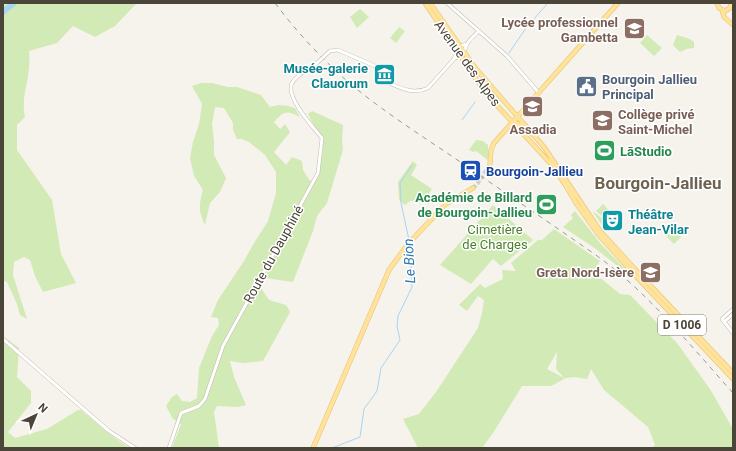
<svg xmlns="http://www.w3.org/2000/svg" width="736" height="451" font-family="Roboto,sans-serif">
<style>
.green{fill:#d2eab5;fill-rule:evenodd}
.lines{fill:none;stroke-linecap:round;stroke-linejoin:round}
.stream{stroke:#a9d4f2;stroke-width:1}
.river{stroke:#a9d4f2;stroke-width:5.5}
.major-tunnel{stroke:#d4d0c8;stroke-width:4;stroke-dasharray:4 2;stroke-linecap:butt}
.minor-casing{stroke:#c2bbae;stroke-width:4}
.major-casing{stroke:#e6c16a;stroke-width:5}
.minor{stroke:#fff;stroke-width:3}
.major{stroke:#ffe39c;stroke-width:4}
.rail{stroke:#9a9a9a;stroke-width:1;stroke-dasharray:5 5;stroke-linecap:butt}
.minor-bridge-casing{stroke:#c2bbae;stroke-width:4;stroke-linecap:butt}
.minor-bridge{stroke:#fff;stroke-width:3}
.labels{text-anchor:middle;stroke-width:3;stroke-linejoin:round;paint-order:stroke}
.shield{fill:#fff;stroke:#817c74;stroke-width:1}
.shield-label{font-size:12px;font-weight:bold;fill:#4b4439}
.education-label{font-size:13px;font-weight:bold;fill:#785e54;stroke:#fff;text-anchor:end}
.street-label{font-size:13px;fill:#4b4439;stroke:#fff}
.culture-label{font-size:13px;font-weight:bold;fill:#0d838f;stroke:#fff;text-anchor:end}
.service-label{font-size:13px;font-weight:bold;fill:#4e5e75;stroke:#fff;text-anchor:start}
.leisure-label{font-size:13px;font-weight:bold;fill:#27864d;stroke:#fff;text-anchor:start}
.transit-label{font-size:13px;font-weight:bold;fill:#164399;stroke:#fff;text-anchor:start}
.park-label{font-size:13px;fill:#4a7f2a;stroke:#fff}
.water-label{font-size:14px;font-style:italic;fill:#2e7ab2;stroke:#fff}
.district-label{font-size:17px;font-weight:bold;fill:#6e6250;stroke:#fff}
</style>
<rect width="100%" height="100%" fill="#f6f3ec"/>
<!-- green -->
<path class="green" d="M 3,3 L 152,3 L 152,4 L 137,3 L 115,26 L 95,37 L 73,26 L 57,43 L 29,51 C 29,56 30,61 29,67 C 28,86 21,97 25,117 L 17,125 L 17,150 L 52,200 L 61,254 L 76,283 L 43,292 L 35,276 L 30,260 L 24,257 L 14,262 L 13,275 L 27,319 L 20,315 L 17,304 L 7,282 L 3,281 Z
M 360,9 L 369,17 L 357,28 L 350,17 Z
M 399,27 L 405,31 L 396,43 L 390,38 Z
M 647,35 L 662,48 L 654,56 L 640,43 Z
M 677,35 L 690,39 L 694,42 L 694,48 L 686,49 L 683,51 L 680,52 L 673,45 Z
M 201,83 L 212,83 L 228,87 L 237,87 L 261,95 L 270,107 C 279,104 287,105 295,108 L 300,117 C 286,110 284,111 274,122 L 280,129 L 285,124 L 290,132 L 274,152 L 286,165 L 292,157 L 302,161 L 303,170 L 310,181 L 317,179 L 323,150 L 322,136 L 313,124 L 308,114 L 312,111 L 343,125 L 342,140 L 343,150 L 327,203 L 317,216 L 313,231 L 293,282 L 265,278 L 261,288 L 269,300 L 286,305 L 290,312 L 263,361 L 243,363 L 230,361 L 234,377 L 246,405 L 238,407 L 217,406 L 214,412 L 219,448 L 172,448 L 181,424 L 173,419 L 166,406 L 172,397 L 177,394 L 182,401 L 190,402 L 197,398 L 199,368 L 212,336 L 219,325 L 218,318 L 211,317 L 218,300 L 244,261 L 254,243 L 268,221 L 276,193 L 276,172 L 265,155 L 249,142 L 241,139 L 237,139 L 233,130 L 233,123 L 224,108 L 215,107 L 212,124 L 214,141 L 214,155 L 226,178 L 220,192 L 210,203 L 205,225 C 198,211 199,204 203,190 L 194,176 L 190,158 L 193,142 L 199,124 L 202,104 L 192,86 Z
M 476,140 L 483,141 L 488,145 L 488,160 L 476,151 L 473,152 L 469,150 Z
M 413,161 L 417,165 L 411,175 L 432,189 L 425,199 L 410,201 L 405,205 L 399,200 L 398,182 Z
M 603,204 L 613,215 L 608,221 L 596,211 Z
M 493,205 L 533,240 L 501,266 L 493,259 L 471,284 L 440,265 Z
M 575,211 L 600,243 L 625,269 L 624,271 L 596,249 L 563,227 L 573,218 L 571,215 Z
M 593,212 L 594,212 L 612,226 L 606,231 Z
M 671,227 L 681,237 L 674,244 L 664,234 Z
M 554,229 L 600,261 L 593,272 L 620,294 L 630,295 L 677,343 L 710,389 L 733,429 L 733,448 L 652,448 L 655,445 L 648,427 L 604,390 L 591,369 L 587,379 L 575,377 L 566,378 L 551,386 L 522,386 L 493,433 L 482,448 L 418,448 L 403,419 L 419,414 L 436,392 L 478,328 L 482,313 L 484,300 L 478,296 L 467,311 L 459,305 L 480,284 L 485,288 L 503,279 L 502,270 L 516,271 L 511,263 L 538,240 L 542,240 ZM 557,352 L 556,369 L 564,378 L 547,369 Z
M 3,336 L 19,348 L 17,377 L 31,391 L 31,403 L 8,432 L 15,438 L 47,429 L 78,410 L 81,410 C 97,423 112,438 130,448 L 3,448 Z"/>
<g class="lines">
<!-- stream -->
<path class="stream" d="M 509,53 L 526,28 L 548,3
M 462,120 L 475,102
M 409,240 L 401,203 L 400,183 L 412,165
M 332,448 L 360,437 L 364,409 L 377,391 L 381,368 L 400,340 L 397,326 L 398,316 L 412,287 L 410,245"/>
<!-- river -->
<path class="river" d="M 3,12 L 14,3"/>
<!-- major-tunnel -->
<path class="major-tunnel" d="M 473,188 L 478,183 L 490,164"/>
<defs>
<path id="minor" d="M 447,3 L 507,56 L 539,93
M 330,51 L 338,50 L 375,66 L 382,80 C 397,86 412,96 428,88 L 454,59 L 460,46 L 467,44
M 455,58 C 464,55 464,52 467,44 C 469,40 475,35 479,31
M 733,309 L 722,319 L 733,333
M 724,322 L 733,314
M 3,339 L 109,431 L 135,448
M 169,448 L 181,413 L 199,406 L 205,399 L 223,346 L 318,173 L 322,138 C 313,127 285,97 292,83 C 298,73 310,69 318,62"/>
<path id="major" d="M 425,3 L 478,82 L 491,99 L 552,165 L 566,186 L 576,203 L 598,234 L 631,271 L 733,379
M 430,3 L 476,69 L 544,147 L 600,231 L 632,266 L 733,373
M 717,3 L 719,8 L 725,11 L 730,8 L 731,3
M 722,10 L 724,17 L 733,25
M 513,122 C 523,125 527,133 536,136
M 490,164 L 491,150 L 494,143 L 618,3
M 313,448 L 389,270 L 408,244 L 446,204 L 473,188"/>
</defs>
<!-- minor casing -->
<use href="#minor" class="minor-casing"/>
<!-- major casing -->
<use href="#major" class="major-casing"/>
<!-- minor -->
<use href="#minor" class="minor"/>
<!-- major -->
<use href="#major" class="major"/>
<!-- rail -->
<path class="rail" d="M 275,3 C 296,31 321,58 347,81 C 381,110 419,134 456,159 C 501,190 547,221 593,253 C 647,291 689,344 733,393"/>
<defs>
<path id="minor-bridge" d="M 318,62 L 330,51"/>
</defs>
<!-- minor-bridge casing -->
<use href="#minor-bridge" class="minor-bridge-casing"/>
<!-- minor-bridge -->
<use href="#minor-bridge" class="minor-bridge"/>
</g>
<!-- icons -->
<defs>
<symbol id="school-square" viewBox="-11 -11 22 22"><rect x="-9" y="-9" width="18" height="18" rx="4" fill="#8d6e63" stroke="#fff"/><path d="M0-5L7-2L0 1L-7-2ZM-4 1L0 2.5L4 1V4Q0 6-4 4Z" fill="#fff"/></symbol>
<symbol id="museum-square" viewBox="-11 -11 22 22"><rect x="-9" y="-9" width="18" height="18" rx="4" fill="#0f9aa8" stroke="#fff"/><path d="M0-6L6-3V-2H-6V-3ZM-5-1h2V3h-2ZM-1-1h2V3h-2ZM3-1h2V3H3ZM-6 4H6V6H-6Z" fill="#fff"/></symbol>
<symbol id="civic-square" viewBox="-11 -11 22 22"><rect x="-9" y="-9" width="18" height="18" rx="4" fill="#5c6f8a" stroke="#fff"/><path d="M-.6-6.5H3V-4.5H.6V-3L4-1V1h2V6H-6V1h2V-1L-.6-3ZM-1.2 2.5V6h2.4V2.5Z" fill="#fff"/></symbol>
<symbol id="stadium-square" viewBox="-11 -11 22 22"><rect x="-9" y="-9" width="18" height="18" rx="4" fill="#2e9e5b" stroke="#fff"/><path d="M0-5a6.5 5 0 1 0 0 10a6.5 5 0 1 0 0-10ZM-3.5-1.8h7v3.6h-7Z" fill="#fff"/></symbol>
<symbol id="station-square" viewBox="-11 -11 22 22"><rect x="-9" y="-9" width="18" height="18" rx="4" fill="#1a4fb4" stroke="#fff"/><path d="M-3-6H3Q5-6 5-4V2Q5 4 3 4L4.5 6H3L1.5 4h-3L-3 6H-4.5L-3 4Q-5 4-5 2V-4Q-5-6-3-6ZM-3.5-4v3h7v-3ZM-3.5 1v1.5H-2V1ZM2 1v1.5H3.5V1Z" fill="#fff"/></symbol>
<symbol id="theatre-square" viewBox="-11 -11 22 22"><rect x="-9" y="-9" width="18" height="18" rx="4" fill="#0f9aa8" stroke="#fff"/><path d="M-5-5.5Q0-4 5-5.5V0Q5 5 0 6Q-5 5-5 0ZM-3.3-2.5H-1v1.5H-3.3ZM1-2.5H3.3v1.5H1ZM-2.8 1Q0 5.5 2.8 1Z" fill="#fff"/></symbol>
<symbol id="university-square" viewBox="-11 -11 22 22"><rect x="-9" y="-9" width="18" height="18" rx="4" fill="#8d6e63" stroke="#fff"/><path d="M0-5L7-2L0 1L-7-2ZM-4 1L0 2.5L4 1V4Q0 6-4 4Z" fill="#fff"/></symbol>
</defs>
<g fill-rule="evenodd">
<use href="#school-square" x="622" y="16" width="25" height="25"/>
<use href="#museum-square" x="372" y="62" width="25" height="25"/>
<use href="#civic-square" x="574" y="74" width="25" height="25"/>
<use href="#school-square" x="520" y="94" width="25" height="25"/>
<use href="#school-square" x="590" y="108" width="25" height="25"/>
<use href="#stadium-square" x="592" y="138" width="25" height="25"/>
<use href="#station-square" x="458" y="158" width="25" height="25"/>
<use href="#stadium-square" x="534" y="192" width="25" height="25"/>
<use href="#theatre-square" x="600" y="208" width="25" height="25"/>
<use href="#university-square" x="638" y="260" width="25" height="25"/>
</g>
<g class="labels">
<!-- shield labels -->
<rect class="shield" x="658" y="315" width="48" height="20" rx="3"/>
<g class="shield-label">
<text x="682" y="329">D 1006</text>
</g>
<!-- education labels -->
<g class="education-label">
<text x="618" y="27">Lycée professionnel<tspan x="618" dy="15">Gambetta</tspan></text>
<text x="618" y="119" text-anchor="start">Collège privé<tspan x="618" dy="15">Saint-Michel</tspan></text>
<text x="533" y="134" text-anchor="middle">Assadia</text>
<text x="634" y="277">Greta Nord-Isère</text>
</g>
<!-- street labels -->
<g class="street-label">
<text transform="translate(468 63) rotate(54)" y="5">Avenue des Alpes</text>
<text transform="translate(273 254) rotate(-61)" y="5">Route du Dauphiné</text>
</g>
<!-- culture labels -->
<g class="culture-label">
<text x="368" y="73">Musée-galerie<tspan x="368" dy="15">Clauorum</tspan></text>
<text x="628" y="219" text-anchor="start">Théâtre<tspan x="628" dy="15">Jean-Vilar</tspan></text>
</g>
<!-- service labels -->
<g class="service-label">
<text x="602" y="84">Bourgoin Jallieu<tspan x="602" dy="15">Principal</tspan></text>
</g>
<!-- leisure labels -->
<g class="leisure-label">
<text x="620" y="156">LāStudio</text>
<text x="532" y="202" text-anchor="end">Académie de Billard<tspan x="532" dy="15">de Bourgoin-Jallieu</tspan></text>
</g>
<!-- transit labels -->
<g class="transit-label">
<text x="486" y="176">Bourgoin-Jallieu</text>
</g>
<!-- park labels -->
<g class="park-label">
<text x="495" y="234">Cimetière<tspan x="495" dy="15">de Charges</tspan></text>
</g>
<!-- water labels -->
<g class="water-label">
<text transform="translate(409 261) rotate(-93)" y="5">Le Bion</text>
</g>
<!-- district labels -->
<g class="district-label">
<text x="658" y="189">Bourgoin-Jallieu</text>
</g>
</g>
<!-- border -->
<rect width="736" height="451" fill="none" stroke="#4b4439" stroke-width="8"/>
<!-- north arrow -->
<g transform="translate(36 415) rotate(44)" stroke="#ffffff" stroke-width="3" paint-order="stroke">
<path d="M0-3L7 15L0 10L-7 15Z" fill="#4b4439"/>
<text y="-6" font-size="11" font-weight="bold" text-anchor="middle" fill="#4b4439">N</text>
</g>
</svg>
